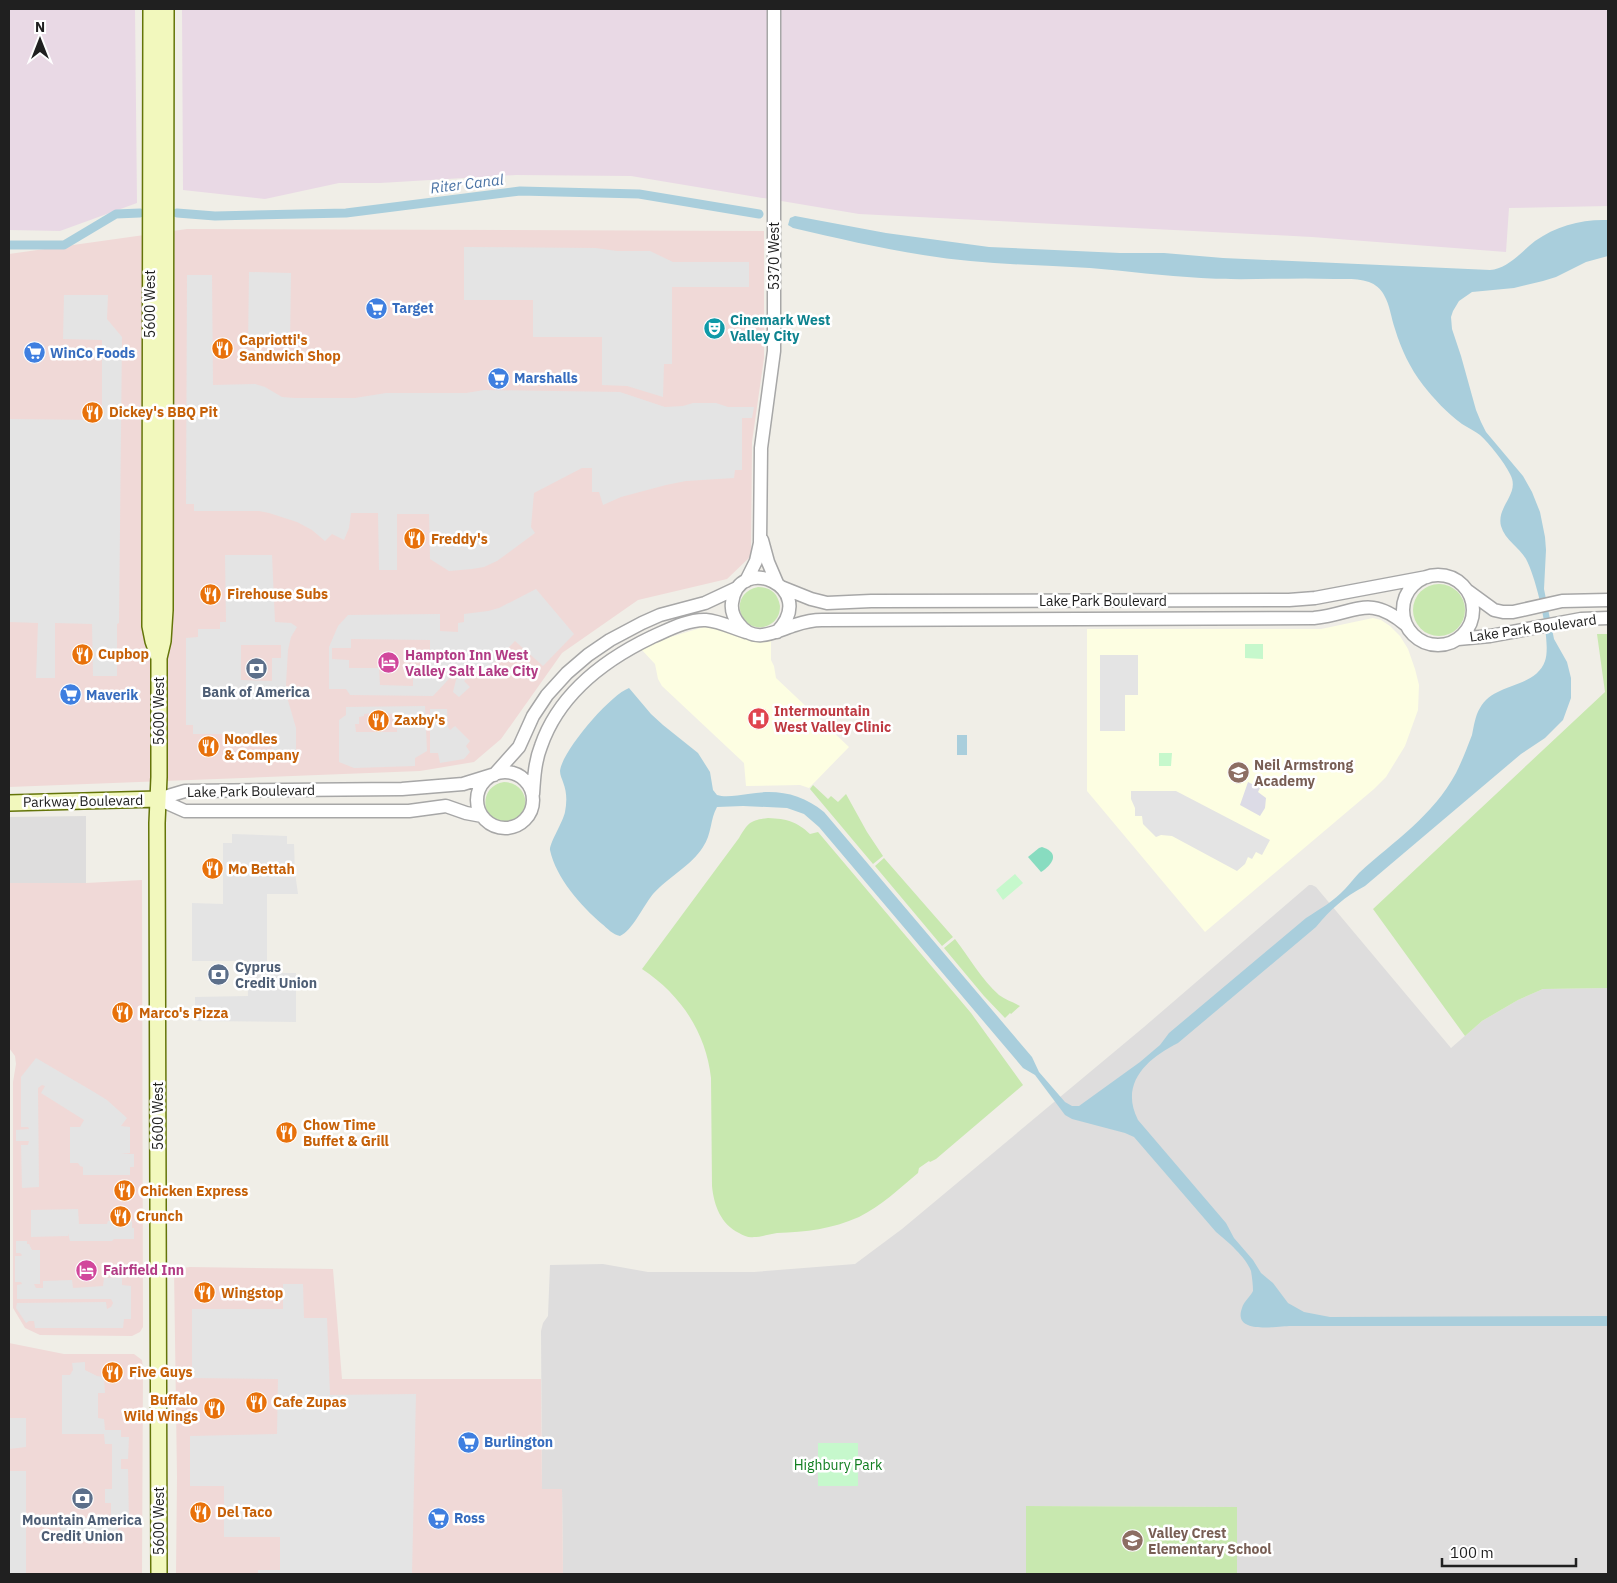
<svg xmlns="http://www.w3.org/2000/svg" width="1617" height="1583" font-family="'IBM Plex Sans',sans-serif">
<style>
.residential{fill:#dedddd}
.commercial{fill:#f0d9d7}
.industrial{fill:#e9d9e5}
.education{fill:#fdfee2}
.grass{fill:#c8e8af}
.park{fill:#c6f8cc}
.pitch{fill:#88dcc0}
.parking{fill:#e4e4e4;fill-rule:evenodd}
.plaza{fill:#dcdbe6}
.water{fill:#a9cedc}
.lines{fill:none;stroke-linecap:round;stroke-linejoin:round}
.canal{stroke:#a9cedc;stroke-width:9}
.tertiary-casing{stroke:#a7a7a7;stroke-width:15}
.secondary-casing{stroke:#647509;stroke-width:18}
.tertiary{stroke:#fff;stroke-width:12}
.secondary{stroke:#f2f8bd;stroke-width:15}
.labels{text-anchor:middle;stroke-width:5;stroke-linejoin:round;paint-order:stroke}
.street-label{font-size:14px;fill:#202020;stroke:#fff}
.shop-label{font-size:14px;font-weight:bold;fill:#366cbe;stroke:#fff;text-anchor:start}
.culture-label{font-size:14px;font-weight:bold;fill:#0d838f;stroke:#fff;text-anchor:start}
.food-label{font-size:14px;font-weight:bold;fill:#c56008;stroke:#fff;text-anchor:start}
.hotel-label{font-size:14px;font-weight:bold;fill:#b23c85;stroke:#fff;text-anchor:start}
.service-label{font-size:14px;font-weight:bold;fill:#4e5e75;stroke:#fff}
.health-label{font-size:14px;font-weight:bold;fill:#be3a42;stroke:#fff;text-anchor:start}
.education-label{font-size:14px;font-weight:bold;fill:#785e54;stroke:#fff;text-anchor:start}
.park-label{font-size:14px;fill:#0f7d1e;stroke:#fff}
.water-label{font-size:15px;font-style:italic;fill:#4c74a5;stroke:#fff}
</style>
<rect width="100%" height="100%" fill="#f0eee7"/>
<!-- residential -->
<path class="residential" d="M 86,816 L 86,883 L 9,883 L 9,817 Z
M 1309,885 L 1312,885 L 1316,887 L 1451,1048 L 1482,1021 L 1518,1000 L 1543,989 L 1608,988 L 1608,1574 L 1237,1574 L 1237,1507 L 1026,1506 L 1026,1574 L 563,1574 L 562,1489 L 542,1489 L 541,1331 L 543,1323 L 548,1316 L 550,1265 L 603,1264 L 648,1272 L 754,1272 L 855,1264 L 902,1229 L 1144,1027 Z"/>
<!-- commercial -->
<path class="commercial" d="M 187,229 L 764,231 L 764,358 L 752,442 L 751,556 L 727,579 L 638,600 L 562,653 L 501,739 L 474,762 L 420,771 L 9,787 L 9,254 Z
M 142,880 L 143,1327 L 140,1332 L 132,1336 L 40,1335 L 25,1328 L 13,1308 L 13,1082 L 16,1064 L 15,1056 L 9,1048 L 9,883 L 86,883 Z
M 190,1267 L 333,1269 L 342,1379 L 541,1379 L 542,1489 L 562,1489 L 563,1574 L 176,1574 L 177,1477 L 174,1269 Z
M 9,1343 L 64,1354 L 134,1354 L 142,1360 L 143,1368 L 142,1574 L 9,1574 Z"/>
<!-- industrial -->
<path class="industrial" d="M 9,9 L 135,9 L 137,203 L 60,231 L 9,230 Z
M 182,9 L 1608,9 L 1608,206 L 1509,208 L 1506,252 L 1312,237 L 859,214 L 631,176 L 516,175 L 380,183 L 339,183 L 265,199 L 183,190 Z"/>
<!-- education -->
<path class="education" d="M 1373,618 L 1381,620 L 1390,626 L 1400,636 L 1408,649 L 1415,669 L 1419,685 L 1418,710 L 1405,746 L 1386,777 L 1374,789 L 1205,932 L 1087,791 L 1087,629 L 1321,629 Z
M 704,627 L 716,629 L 749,639 L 771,640 L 771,660 L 774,666 L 776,678 L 849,747 L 809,788 L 800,785 L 746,786 L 744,763 L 662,686 L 658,679 L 655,664 L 641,649 L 667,638 Z"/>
<!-- grass -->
<path class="grass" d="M1413 610a26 26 0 1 1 52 0a26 26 0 1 1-52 0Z
M 758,587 C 770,587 778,593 780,606 C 780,614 777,621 769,625 C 742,638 725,594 758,587 Z
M 1597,634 L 1608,634 L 1608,988 L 1543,989 L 1518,1000 L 1482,1021 L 1465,1036 L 1373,909 L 1605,692 Z
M 504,782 C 533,783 532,823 505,822 C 480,822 478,786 504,782 Z
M 813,785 L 828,799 L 831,796 L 838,802 L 846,794 L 867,832 L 883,856 L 873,864 L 810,789 Z
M 768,818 C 787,819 796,821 810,834 L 818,832 L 971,1013 L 1023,1085 L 936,1159 L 930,1162 L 929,1161 L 919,1168 L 918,1173 C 899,1189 881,1206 859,1217 C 832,1229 806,1232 777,1233 C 769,1234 762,1237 754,1237 C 749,1238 744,1236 739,1233 C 721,1224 714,1206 712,1186 L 711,1078 C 706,1032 680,994 642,969 L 739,838 C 748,823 750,820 768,818 Z
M 884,858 L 953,937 L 942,946 L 875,866 Z
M 955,939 C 969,957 982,980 999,995 C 1006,1000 1013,1002 1020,1006 L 1011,1014 L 1010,1013 L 1005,1018 L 984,996 L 944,948 Z
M 1026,1506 L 1237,1507 L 1237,1574 L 1026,1574 Z"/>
<!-- park -->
<path class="park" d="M 1245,644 L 1263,644 L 1263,659 L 1245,658 Z
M 1159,753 L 1172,753 L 1171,766 L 1159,766 Z
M 1015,874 L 1023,883 L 1003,900 L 996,890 Z
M 818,1443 L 858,1443 L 858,1486 L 818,1486 Z"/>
<!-- pitch -->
<path class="pitch" d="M 1042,847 C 1061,853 1052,865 1041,872 L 1028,857 L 1039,848 Z"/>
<!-- parking -->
<path class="parking" d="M 464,247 L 596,248 L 617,251 L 650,251 L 673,262 L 749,262 L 749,287 L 672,287 L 672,364 L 664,364 L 663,397 L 627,386 L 602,385 L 602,337 L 533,337 L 533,300 L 464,300 Z
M 249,272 L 291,273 L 290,347 L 248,347 Z
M 187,275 L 212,275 L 213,385 L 255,384 L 265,387 L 282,397 L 294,398 L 355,398 L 386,393 L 466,393 L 484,390 L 620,392 L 665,407 L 683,406 L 693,403 L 716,403 L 728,407 L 754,407 L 752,418 L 742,418 L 742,470 L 735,470 L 734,478 L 686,481 L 666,485 L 621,497 L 603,505 L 599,492 L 592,492 L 592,468 L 582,468 L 534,493 L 531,527 L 535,533 L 497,561 L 484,567 L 472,569 L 449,571 L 430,559 L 429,514 L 397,514 L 397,570 L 379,570 L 378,513 L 351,513 L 349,528 L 344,540 L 332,534 L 325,541 L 312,530 L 297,522 L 269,513 L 259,511 L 194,511 L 194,504 L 186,504 Z
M 64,295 L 108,295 L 107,319 L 122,337 L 119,623 L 117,624 L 117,676 L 93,676 L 92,624 L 55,623 L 55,678 L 36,678 L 38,623 L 9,622 L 9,419 L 102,420 L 102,340 L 63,339 Z
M 225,555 L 272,555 L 275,622 L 291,623 L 297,627 L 291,637 L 288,650 L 286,684 L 287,697 L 296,728 L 296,761 L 272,761 L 271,734 L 193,734 L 193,725 L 186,725 L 186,638 L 198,637 L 198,629 L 220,629 L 220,622 L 226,622 ZM 241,645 L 281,645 L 281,658 L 272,658 L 272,681 L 241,680 Z
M 536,589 L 574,634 L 543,666 L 515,641 L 483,674 L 477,669 L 464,681 L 470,687 L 459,697 L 453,692 L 459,668 L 433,696 L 350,695 L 346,689 L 329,689 L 329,647 L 338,626 L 348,615 L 440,614 L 440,631 L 458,632 L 458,623 L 464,622 L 464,614 L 488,611 L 499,608 ZM 351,639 L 430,640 L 430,666 L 413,666 L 413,686 L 380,685 L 379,668 L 349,668 L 349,660 L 332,659 L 332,648 L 351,648 Z
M 1100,655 L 1138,655 L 1138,695 L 1125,695 L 1125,731 L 1100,731 Z
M 425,706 L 427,751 L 415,758 L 415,766 L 354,768 L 339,762 L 339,720 L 346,715 L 346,707 ZM 372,713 L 397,714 L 397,732 L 356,732 L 355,724 L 359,724 L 359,717 L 364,716 L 364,714 Z
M 430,709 L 447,709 L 448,727 L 450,730 L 455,726 L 470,741 L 466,746 L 470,752 L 464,759 L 440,763 L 438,753 L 430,753 Z
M 1131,791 L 1176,791 L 1270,840 L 1262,855 L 1256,852 L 1252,859 L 1248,857 L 1245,864 L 1237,871 L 1172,836 L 1161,835 L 1156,837 L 1143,824 L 1142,816 L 1135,816 L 1135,808 L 1131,799 Z
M 232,834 L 287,836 L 287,844 L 294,844 L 295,873 L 298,894 L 267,894 L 267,973 L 296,973 L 296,1022 L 195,1021 L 195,997 L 248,996 L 247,961 L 192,961 L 192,903 L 223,904 L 223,843 L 232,843 Z
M 36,1058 L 94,1092 L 107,1100 L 127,1118 L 121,1126 L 130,1127 L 130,1153 L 121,1154 L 134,1154 L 134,1167 L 130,1167 L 130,1175 L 83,1175 L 83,1167 L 80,1166 L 78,1163 L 70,1163 L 70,1127 L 80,1127 L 84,1120 L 41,1093 L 45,1086 L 42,1085 L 38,1088 L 39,1187 L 22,1188 L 21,1145 L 28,1145 L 29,1141 L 16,1141 L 16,1130 L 29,1129 L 28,1127 L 21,1127 L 21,1077 Z
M 78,1209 L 79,1224 L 107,1224 L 108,1221 L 132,1221 L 132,1228 L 134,1228 L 134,1239 L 114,1239 L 112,1241 L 70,1241 L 68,1233 L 68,1236 L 31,1237 L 31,1210 Z
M 16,1241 L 27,1241 L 27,1244 L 29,1244 L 32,1250 L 40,1250 L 40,1284 L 34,1284 L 36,1288 L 43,1288 L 43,1281 L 72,1280 L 73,1288 L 103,1286 L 104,1278 L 122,1277 L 122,1285 L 131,1286 L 131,1319 L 124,1319 L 123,1328 L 35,1328 L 34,1321 L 29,1321 L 26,1323 L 16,1308 L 17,1303 L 106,1302 L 107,1309 L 111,1307 L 113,1303 L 111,1299 L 17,1299 L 17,1285 L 22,1284 L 21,1282 L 15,1282 L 15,1256 L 21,1256 L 22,1255 L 20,1253 L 16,1253 Z
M 283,1284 L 303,1284 L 304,1318 L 327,1318 L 330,1395 L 416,1394 L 412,1574 L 258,1574 L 258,1570 L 280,1570 L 280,1537 L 224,1537 L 224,1486 L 190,1486 L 190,1436 L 277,1434 L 278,1379 L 192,1378 L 192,1309 L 283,1309 Z
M 85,1362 L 85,1370 L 97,1376 L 104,1377 L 105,1393 L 98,1393 L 98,1418 L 104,1419 L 105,1430 L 121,1430 L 121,1437 L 129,1437 L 128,1459 L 121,1459 L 121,1469 L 128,1469 L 129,1524 L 120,1525 L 114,1535 L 114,1541 L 63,1542 L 63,1535 L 61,1534 L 61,1525 L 65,1525 L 65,1518 L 90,1518 L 91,1524 L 98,1525 L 107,1521 L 110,1518 L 111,1514 L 111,1503 L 105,1503 L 105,1489 L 112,1489 L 112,1444 L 105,1444 L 104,1434 L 62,1434 L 62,1375 L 70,1375 L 73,1370 L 72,1363 Z
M 9,1418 L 26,1418 L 26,1447 L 9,1449 Z
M 9,1471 L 26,1471 L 26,1574 L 9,1574 Z"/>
<!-- plaza -->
<path class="plaza" d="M 1248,782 L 1260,788 L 1258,792 L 1266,798 L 1265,808 L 1260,816 L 1240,805 Z"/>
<!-- water -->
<path class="water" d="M 795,216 L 886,233 L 989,247 L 1120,253 L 1164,253 L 1223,258 L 1490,270 C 1508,269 1522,251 1535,241 C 1556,226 1582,219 1608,220 L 1608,256 L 1586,262 L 1556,277 L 1543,281 L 1514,288 L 1472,292 L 1459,301 L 1453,311 L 1451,317 L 1452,329 L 1461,356 L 1476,410 L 1481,422 L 1486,432 L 1523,476 L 1532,492 L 1540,512 L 1545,537 L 1546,550 L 1544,589 L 1554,639 L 1567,662 L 1571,678 L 1571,698 L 1563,720 L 1545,738 L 1521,754 L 1365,886 C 1344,897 1331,909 1316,927 L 1178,1043 C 1148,1058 1119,1083 1138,1120 L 1226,1223 L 1234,1238 L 1253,1260 L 1261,1273 L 1273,1283 L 1288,1303 L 1304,1312 L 1330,1317 L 1608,1316 L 1608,1326 L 1291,1326 C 1277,1326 1232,1335 1242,1308 C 1244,1301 1250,1297 1253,1291 C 1253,1285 1252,1277 1251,1271 C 1246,1257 1227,1241 1216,1232 L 1134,1137 L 1125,1133 L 1072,1119 L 1065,1115 L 1035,1075 L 1023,1068 L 819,827 L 804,814 L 787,808 L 743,806 L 717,807 C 710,819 712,834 703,847 C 691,866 668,877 653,894 C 644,905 632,931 620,936 C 613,935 607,928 602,924 C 581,906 556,878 550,850 C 549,844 563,822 565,812 C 567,802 567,792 563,782 C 562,779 560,775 560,771 C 562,751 610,695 629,688 L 651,714 L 663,725 L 698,753 L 710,772 L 713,790 L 717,795 C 726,798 738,795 748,794 C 776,789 801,793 824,812 L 1032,1057 L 1039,1072 L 1065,1102 L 1072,1106 L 1079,1106 L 1140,1062 L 1160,1045 L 1169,1033 L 1306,918 C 1320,909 1334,901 1345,889 C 1350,884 1354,878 1359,873 C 1394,841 1433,816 1456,773 C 1462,761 1467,748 1472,735 C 1474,726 1475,716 1480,708 C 1494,682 1535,689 1545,661 C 1552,642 1536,577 1526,559 C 1519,547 1505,540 1501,526 C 1496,506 1521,494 1510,474 C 1504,462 1490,444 1480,435 C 1475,431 1468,428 1462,424 C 1447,413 1434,399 1423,385 C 1410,368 1401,349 1395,329 C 1391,318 1390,305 1384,295 C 1381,289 1375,284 1369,282 C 1358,278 1345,279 1334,279 C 1290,277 1246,281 1201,278 C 1164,276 1127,271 1090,268 C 1034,265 978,264 923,255 C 879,248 836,238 793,228 L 788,225 L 790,218 Z
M 957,735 L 967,735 L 967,755 L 957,755 Z"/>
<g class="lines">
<!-- canal -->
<path class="canal" d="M 177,213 L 215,216 L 346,213 L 520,191 L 639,194 L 759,214
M 9,245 L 64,245 L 116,214 L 140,213"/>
<defs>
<path id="tertiary" d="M 762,540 L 768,562 L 777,583
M1403 610a35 35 0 1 1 70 0a35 35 0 1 1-70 0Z
M 746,581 L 756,561 L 760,543 L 761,448 L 774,351 L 774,9
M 781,587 L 811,599 L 827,603 L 871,601 L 1289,600 L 1315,598 L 1427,577
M 1468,591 L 1494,610 L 1503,612 L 1513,612 L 1562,601 L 1608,600
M 777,632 C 820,587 738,552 732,603 C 731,611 734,618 739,624 C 754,645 776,631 795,625 C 804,622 813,620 822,620 L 1314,618 C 1356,614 1368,593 1406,625
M 1458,639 L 1490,636 L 1581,619 L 1608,618
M477 800a28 28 0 1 1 56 0a28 28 0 1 1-56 0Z
M 494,775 L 519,747 L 533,716 L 547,695 L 567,673 L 588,655 L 610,640 L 642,623 L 660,615 L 705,603 L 737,588
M 533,794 C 534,778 535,761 541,746 C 559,694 604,660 652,637 C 668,630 688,619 706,620 C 719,621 733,628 746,632
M 158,799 L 185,791 L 402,789 L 463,784 L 492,775
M 158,799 L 185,811 L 409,811 L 446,806 L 466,813 L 482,816"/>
<path id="secondary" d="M 151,9 L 150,626 L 153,641 L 159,658
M 9,803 L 158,799
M 159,1574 L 157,823 L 159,777 L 159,658 L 163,641 L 165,610 L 166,9"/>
</defs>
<!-- tertiary casing -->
<use href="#tertiary" class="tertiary-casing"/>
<!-- secondary casing -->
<use href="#secondary" class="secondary-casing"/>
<!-- tertiary -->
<use href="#tertiary" class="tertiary"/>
<!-- secondary -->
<use href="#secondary" class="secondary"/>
</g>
<!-- icons -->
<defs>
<symbol id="supermarket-disc" viewBox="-11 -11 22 22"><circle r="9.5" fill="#3f7fe0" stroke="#fff"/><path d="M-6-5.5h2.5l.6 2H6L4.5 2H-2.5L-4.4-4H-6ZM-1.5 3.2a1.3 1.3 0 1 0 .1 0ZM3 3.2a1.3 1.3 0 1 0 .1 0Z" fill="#fff"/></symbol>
<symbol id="theatre-disc" viewBox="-11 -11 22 22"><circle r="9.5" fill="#0f9aa8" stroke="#fff"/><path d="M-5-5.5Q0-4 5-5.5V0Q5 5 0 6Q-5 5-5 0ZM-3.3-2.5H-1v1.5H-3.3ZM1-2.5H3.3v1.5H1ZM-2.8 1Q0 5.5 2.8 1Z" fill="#fff"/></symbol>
<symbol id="restaurant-disc" viewBox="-11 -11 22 22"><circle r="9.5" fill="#e8710a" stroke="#fff"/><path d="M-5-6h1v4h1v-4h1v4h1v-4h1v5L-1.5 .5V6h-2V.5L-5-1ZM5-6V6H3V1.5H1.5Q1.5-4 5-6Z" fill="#fff"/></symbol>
<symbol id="hotel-disc" viewBox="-11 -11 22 22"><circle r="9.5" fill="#d1479c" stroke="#fff"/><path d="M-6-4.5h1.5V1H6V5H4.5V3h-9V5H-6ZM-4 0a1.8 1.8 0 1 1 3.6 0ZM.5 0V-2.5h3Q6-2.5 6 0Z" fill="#fff"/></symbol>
<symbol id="bank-disc" viewBox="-11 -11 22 22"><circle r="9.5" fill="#5c6f8a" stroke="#fff"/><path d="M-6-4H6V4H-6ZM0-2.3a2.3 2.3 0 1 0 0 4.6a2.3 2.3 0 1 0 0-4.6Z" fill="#fff"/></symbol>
<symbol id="hospital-disc" viewBox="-11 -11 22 22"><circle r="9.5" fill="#e0444e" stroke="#fff"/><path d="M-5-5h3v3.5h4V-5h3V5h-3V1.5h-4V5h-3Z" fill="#fff"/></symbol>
<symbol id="school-disc" viewBox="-11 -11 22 22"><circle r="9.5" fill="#8d6e63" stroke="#fff"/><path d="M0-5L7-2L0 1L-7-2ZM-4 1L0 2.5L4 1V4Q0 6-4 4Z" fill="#fff"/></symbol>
</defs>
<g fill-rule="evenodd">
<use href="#supermarket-disc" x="364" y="296" width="25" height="25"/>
<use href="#theatre-disc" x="702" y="316" width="25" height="25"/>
<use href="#restaurant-disc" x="210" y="336" width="25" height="25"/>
<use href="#supermarket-disc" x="22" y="340" width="25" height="25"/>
<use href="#supermarket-disc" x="486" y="366" width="25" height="25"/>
<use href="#restaurant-disc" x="80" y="400" width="25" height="25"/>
<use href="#restaurant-disc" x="402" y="526" width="25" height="25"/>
<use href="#restaurant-disc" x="198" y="582" width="25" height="25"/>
<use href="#restaurant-disc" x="70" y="642" width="25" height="25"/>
<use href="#hotel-disc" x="376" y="650" width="25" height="25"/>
<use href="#bank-disc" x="244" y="656" width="25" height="25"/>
<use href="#supermarket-disc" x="58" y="682" width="25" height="25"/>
<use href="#hospital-disc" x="746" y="706" width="25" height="25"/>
<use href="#restaurant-disc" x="366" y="708" width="25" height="25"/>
<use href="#restaurant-disc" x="196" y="734" width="25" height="25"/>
<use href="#school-disc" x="1226" y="760" width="25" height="25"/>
<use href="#restaurant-disc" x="200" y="856" width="25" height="25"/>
<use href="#bank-disc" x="206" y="962" width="25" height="25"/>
<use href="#restaurant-disc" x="110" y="1000" width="25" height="25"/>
<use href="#restaurant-disc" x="274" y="1120" width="25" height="25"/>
<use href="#restaurant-disc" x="112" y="1178" width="25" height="25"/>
<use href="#restaurant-disc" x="108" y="1204" width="25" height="25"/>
<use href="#hotel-disc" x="74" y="1258" width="25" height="25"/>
<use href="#restaurant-disc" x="192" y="1280" width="25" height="25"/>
<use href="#restaurant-disc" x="100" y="1360" width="25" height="25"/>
<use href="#restaurant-disc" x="244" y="1390" width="25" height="25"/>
<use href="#restaurant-disc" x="202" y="1396" width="25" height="25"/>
<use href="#supermarket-disc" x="456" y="1430" width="25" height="25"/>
<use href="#bank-disc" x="70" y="1486" width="25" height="25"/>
<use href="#restaurant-disc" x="188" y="1500" width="25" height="25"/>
<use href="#supermarket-disc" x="426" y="1506" width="25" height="25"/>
<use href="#school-disc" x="1120" y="1528" width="25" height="25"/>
</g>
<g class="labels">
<!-- street labels -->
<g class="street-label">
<text transform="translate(774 256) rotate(-90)" y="5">5370 West</text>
<text transform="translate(150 304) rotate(-90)" y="5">5600 West</text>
<text x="1103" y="606">Lake Park Boulevard</text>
<text transform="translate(1533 628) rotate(-8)" y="5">Lake Park Boulevard</text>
<text transform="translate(159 711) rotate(-90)" y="5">5600 West</text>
<text transform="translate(251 791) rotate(-1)" y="5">Lake Park Boulevard</text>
<text transform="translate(83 801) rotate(-1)" y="5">Parkway Boulevard</text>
<text transform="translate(158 1116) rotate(-90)" y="5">5600 West</text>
<text transform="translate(159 1521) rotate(-90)" y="5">5600 West</text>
</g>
<!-- shop labels -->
<g class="shop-label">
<text x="392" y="313">Target</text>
<text x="50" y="358">WinCo Foods</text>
<text x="514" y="383">Marshalls</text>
<text x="86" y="700">Maverik</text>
<text x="484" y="1447">Burlington</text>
<text x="454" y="1523">Ross</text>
</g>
<!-- culture labels -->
<g class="culture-label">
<text x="730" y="325">Cinemark West<tspan x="730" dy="16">Valley City</tspan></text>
</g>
<!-- food labels -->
<g class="food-label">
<text x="239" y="345">Capriotti's<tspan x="239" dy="16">Sandwich Shop</tspan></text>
<text x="109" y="417">Dickey's BBQ Pit</text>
<text x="431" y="544">Freddy's</text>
<text x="227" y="599">Firehouse Subs</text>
<text x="98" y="659">Cupbop</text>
<text x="394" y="725">Zaxby's</text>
<text x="224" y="744">Noodles<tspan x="224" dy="16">&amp; Company</tspan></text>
<text x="228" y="874">Mo Bettah</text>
<text x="139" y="1018">Marco's Pizza</text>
<text x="303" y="1130">Chow Time<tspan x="303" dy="16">Buffet &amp; Grill</tspan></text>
<text x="140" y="1196">Chicken Express</text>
<text x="136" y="1221">Crunch</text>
<text x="221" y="1298">Wingstop</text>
<text x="129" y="1377">Five Guys</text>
<text x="198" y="1405" text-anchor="end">Buffalo<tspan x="198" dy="16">Wild Wings</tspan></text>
<text x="273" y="1407">Cafe Zupas</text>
<text x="217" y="1517">Del Taco</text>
</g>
<!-- hotel labels -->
<g class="hotel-label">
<text x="405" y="660">Hampton Inn West<tspan x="405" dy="16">Valley Salt Lake City</tspan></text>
<text x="103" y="1275">Fairfield Inn</text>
</g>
<!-- service labels -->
<g class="service-label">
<text x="256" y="697">Bank of America</text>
<text x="235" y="972" text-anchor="start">Cyprus<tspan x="235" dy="16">Credit Union</tspan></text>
<text x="82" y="1525">Mountain America<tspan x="82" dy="16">Credit Union</tspan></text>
</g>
<!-- health labels -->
<g class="health-label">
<text x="774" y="716">Intermountain<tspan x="774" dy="16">West Valley Clinic</tspan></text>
</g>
<!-- education labels -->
<g class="education-label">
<text x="1254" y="770">Neil Armstrong<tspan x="1254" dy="16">Academy</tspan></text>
<text x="1148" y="1538">Valley Crest<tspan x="1148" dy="16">Elementary School</tspan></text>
</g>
<!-- park labels -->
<g class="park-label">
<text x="838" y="1470">Highbury Park</text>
</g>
<!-- water labels -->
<g class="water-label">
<text transform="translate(467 184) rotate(-7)" y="5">Riter Canal</text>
</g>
</g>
<!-- border -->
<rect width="1617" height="1583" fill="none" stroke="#202020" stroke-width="20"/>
<!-- north arrow -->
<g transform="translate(40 40)" stroke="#ffffff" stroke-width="4" paint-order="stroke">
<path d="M0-4L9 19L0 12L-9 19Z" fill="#202020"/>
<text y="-8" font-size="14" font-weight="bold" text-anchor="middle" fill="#202020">N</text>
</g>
<!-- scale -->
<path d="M1442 1558v8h134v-8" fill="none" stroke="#202020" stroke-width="2.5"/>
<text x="1450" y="1558" font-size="15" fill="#202020" stroke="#ffffff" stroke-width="4" paint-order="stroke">100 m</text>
</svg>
